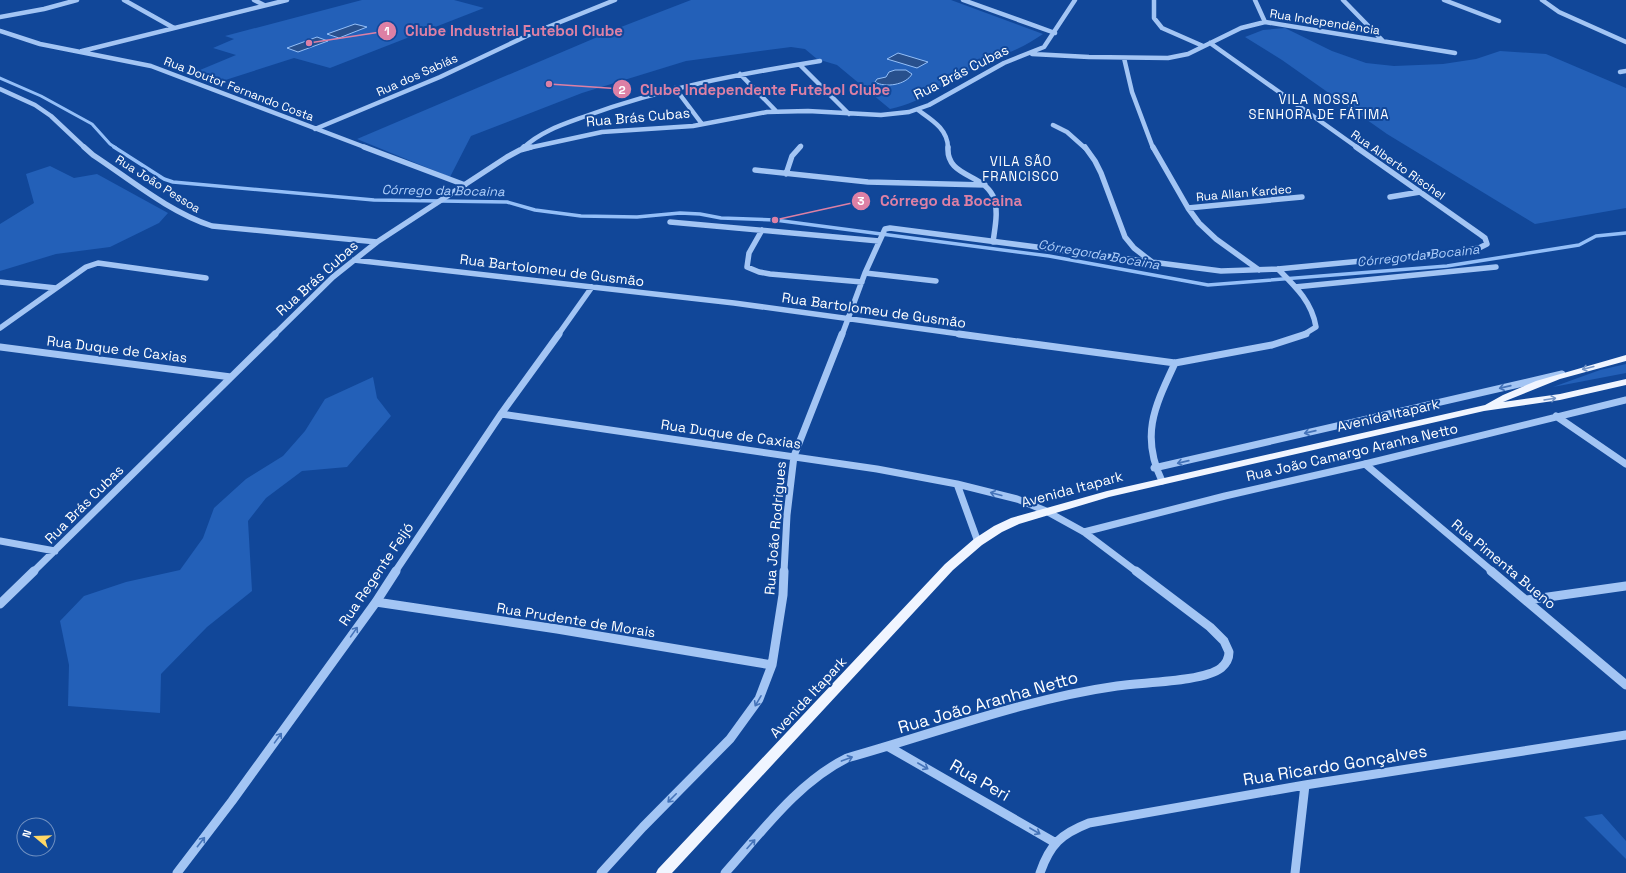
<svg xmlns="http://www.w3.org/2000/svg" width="1626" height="873" font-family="'Space Grotesk',sans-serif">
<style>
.green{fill:#2360b8}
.water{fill:#28508d;stroke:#94bff8}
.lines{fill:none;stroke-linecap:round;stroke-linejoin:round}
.stream-far1{stroke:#94bff8;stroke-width:3}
.stream{stroke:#94bff8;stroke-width:3.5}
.minor-far3{stroke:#a3c5f4;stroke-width:4.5}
.minor-far2{stroke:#a3c5f4;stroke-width:5.5}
.minor-far1{stroke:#a3c5f4;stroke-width:7}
.minor{stroke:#a3c5f4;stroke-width:9}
.major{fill:#f0f5ff;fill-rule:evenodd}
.oneway{stroke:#7595c7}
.oneway2{stroke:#4473b9}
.labels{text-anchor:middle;stroke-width:4;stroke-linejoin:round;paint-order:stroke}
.far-street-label{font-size:12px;fill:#fff;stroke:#114799}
.far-neighbourhood-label{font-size:13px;letter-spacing:1px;fill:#fff;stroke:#114799}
.far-quarter-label{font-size:13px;letter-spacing:1px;fill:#fff;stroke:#114799}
.far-water-label{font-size:13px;font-style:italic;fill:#afcffb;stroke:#114799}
.street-label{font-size:14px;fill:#fff;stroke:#114799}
.near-street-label{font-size:17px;fill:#fff;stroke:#114799}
.leader{fill:none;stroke:#dd80a5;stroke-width:1.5}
.callout-dot{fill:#dd80a5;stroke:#114799;stroke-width:1.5}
.mark-label{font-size:12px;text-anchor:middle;font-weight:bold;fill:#fff}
.callout-label{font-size:15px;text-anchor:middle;font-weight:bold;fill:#dd80a5;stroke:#114799;stroke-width:4;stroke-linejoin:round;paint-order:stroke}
</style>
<rect width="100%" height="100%" fill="#114799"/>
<!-- green -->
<path class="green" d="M 362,0 L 454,0 L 484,8 L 330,68 L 294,58 L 213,84 L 188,75 L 236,55 L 213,48 L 234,39 L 225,36 Z
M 691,0 L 951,0 L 1043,34 C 1035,39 1026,45 1017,49 C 1004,55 990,59 977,66 C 947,82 924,102 890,109 L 837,65 L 817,59 L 805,49 L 791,47 L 686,61 L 582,93 L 471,136 L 450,177 L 357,139 L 621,27 Z
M 1285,28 L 1332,51 L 1366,63 L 1394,66 L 1443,64 L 1476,59 L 1500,51 L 1546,54 L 1626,88 L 1626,208 L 1535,224 L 1387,134 L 1282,60 L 1245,37 L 1263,30 Z
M 50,166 L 74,178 L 97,174 L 168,213 L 159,223 L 110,247 L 56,254 L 0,271 L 0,224 L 34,203 L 26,174 Z
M 1626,364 L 1626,373 L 1553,387 L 1600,370 Z
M 373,377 L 377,398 L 391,416 L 347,467 L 302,471 L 266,498 L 248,521 L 252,591 L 207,627 L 161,674 L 160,713 L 68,706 L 69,665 L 60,621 L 84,596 L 126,582 L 180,570 L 203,538 L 214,508 L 246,479 L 283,456 L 305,431 L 325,399 Z
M 1602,814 L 1626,841 L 1626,859 L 1584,817 Z"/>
<!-- water -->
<path class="water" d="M 355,24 L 367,27 L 339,38 L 327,34 Z
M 317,37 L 328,41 L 298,52 L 287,48 Z
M 898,53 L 928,62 L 917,68 L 887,59 Z
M 895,70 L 906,70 L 912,74 C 906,85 885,88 875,82 L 877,79 L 886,77 L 889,72 Z"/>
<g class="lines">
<!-- stream-far1 -->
<path class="stream-far1" d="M 0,78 L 41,96 L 92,124 L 110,144 L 116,148"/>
<!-- stream -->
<path class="stream" d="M 114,147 L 164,179 L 173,182 L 374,200 L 507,202 L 535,210 L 581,216 L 637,217 L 680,213 L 700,214 L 721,218 L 775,220 L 1049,256 L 1208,285 L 1447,266 L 1579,245 L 1596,236 L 1626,233"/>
<!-- minor-far3 -->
<path class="minor-far3" d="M 124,0 L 174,28
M 254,0 L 264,5
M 963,0 L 1055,33
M 1154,0 L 1154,18 L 1162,28 L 1203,46
M 1255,0 L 1265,22
M 1343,0 L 1383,41
M 1444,0 L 1499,21
M 1542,0 L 1559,12 L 1626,42
M 0,17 L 44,9 L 77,0
M 0,31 L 40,44 L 151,66 L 367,148
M 1210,43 L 1358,148
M 82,51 L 287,0
M 1032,54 L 1089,57 L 1168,58 L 1188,54 L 1241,28 L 1265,22 L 1455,53
M 1124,58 L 1132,92 L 1153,148
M 800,65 L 849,114
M 1620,72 L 1626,71
M 740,74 L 776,111
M 675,88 L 702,124
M 0,89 L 35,105 L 51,116 L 85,148
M 918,110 C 932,120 948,129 948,148
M 1053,125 L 1067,132 L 1085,148
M 315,129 L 440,77 L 533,33 L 615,0
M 523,148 C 541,131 564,124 586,116 C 662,88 740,74 820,61
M 528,148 L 602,132 L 693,126 L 767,112 L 808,111 L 881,115 L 909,112 L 929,105 L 1004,63 L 1044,47 L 1075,0
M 799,148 L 801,146"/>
<!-- minor-far2 -->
<path class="minor-far2" d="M 84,147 L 93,155 C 131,180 169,212 212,226 L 377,242
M 364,147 L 465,185
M 948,147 C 946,177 982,173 993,196 C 999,210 995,227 993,242
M 1085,147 L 1095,161 L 1101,173 L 1125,237 L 1134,248 L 1152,262
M 1153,147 L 1188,208 L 1199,223 L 1216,239 L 1259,270
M 522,149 L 524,147
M 755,170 L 868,182 L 985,185
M 786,174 L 792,156 L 800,147
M 1390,197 L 1420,192
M 1188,208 L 1302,197
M 670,222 L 879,241
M 762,230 L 749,253 L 747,267 L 759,272 L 770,274 L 862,282
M 354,260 L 734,303 L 967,335
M 1278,269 C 1295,286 1312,302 1316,327 L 1303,335
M 865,273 L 936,281
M 0,282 L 56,288
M 1295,287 L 1496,267
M 0,328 L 86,267 L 98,263 L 206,278
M 274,335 L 333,277 L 377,242 L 507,157 L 520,150 L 531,147
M 558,335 L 592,287
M 842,335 L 865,273 L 885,229 L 890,228 L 1221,271 L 1278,269 L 1456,252 L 1479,248 L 1487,244 L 1485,238 L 1481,235 L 1356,147"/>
<!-- minor-far1 -->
<path class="minor-far1" d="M 959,334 L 1175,363 L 1272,345 L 1306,334
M 0,347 L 231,377
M 501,414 L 877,469 L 957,484 L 1017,499 L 1046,511 L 1084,532 L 1137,572
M 1556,416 L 1626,464
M 1365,464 L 1493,572
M 1154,468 L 1562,374
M 1162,481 C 1140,435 1155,406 1175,363
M 957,484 L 978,542
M 1084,532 L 1225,496 L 1365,464 L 1626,400
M 0,541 L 55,551
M 33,572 L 275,334
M 395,572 L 501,414 L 559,334
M 784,572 L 787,515 L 794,456 L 842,334"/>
<!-- minor -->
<path class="minor" d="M 1491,571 L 1626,685
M 1527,600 L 1626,586
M 376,602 L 557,629 L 772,665
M 0,604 L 34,571
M 889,747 L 1054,842
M 177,873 L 232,801 L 376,602 L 396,571
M 601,873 L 643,827 L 730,739 L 759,699 L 772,665 L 783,595 L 784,571
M 725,873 C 762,832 797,783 847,758 C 936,733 1025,699 1117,686 C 1142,682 1203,682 1221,668 C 1227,663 1229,658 1229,652 L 1224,641 L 1210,627 L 1136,571
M 1040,873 C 1050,844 1061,834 1089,823 L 1305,785 L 1626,735
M 1295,873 L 1305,785"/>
<!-- major -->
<path class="major" d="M 1626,355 L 1626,361 L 1560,379 L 1503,402 L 1560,394 L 1626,379 L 1626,385 L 1560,400 L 1484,411 L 1109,497 L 1019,524 L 1002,532 L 982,545 L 953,570 L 672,873 L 656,873 L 658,869 L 945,564 L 974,539 L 994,526 L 1011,518 L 1107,491 L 1485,405 L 1503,395 L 1536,381 Z"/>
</g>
<!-- one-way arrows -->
<defs><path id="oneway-shaft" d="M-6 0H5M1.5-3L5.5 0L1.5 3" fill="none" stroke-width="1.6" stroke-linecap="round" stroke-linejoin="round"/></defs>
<g class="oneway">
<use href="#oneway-shaft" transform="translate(1588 368) rotate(166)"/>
<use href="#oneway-shaft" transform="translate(1550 399) rotate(-9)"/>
</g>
<g class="oneway2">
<use href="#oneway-shaft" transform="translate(1505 387) rotate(167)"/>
<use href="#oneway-shaft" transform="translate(1310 432) rotate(167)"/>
<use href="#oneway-shaft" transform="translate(1183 462) rotate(167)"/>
<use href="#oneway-shaft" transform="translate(996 494) rotate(-165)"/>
<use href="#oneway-shaft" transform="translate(354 632) rotate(-55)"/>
<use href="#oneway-shaft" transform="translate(758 701) rotate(120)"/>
<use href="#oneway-shaft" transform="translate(278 738) rotate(-54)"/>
<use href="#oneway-shaft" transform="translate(847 759) rotate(-20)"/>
<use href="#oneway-shaft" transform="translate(923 766) rotate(30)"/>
<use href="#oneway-shaft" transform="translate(672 798) rotate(135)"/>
<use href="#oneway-shaft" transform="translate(1035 831) rotate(30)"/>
<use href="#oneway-shaft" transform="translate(201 842) rotate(-52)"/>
<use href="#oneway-shaft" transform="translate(751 844) rotate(-48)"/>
</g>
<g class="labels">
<!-- far-street labels -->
<g class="far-street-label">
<text transform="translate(1325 22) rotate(9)" y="4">Rua Independência</text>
<text transform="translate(417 75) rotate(-24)" y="4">Rua dos Sabiás</text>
<text transform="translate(239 89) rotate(21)" y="4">Rua Doutor Fernando Costa</text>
<text transform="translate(1398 165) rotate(35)" y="4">Rua Alberto Rischel</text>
<text transform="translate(158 184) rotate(32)" y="4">Rua João Pessoa</text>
<text transform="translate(1244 193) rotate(-5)" y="4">Rua Allan Kardec</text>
</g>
<!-- far-neighbourhood labels -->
<g class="far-neighbourhood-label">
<text x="1319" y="104">VILA NOSSA<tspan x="1319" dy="15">SENHORA DE FÁTIMA</tspan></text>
</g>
<!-- far-quarter labels -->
<g class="far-quarter-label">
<text x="1021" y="166">VILA SÃO<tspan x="1021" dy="15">FRANCISCO</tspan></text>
</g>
<!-- far-water labels -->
<g class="far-water-label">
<text transform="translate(443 190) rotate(1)" y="5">Córrego da Bocaina</text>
<text transform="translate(1099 254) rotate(10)" y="5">Córrego da Bocaina</text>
<text transform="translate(1418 255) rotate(-6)" y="5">Córrego da Bocaina</text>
</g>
<!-- street labels -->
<g class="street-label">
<text transform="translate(961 72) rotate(-27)" y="5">Rua Brás Cubas</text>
<text transform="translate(638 117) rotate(-5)" y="5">Rua Brás Cubas</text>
<text transform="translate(552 270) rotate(7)" y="5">Rua Bartolomeu de Gusmão</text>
<text transform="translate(317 278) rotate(-42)" y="5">Rua Brás Cubas</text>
<text transform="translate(874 310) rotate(8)" y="5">Rua Bartolomeu de Gusmão</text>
<text transform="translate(117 349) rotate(7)" y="5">Rua Duque de Caxias</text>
<text transform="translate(1388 415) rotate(-13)" y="5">Avenida Itapark</text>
<text transform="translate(731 434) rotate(8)" y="5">Rua Duque de Caxias</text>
<text transform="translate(1352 452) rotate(-13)" y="5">Rua João Camargo Aranha Netto</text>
<text transform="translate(1072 489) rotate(-15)" y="5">Avenida Itapark</text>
<text transform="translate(84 504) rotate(-45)" y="5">Rua Brás Cubas</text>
<text transform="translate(775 528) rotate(-85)" y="5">Rua João Rodrigues</text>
<text transform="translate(1504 564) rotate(40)" y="5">Rua Pimenta Bueno</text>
<text transform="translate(376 574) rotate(-56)" y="5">Rua Regente Feijó</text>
<text transform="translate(576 620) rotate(9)" y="5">Rua Prudente de Morais</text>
<text transform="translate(808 697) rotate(-47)" y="5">Avenida Itapark</text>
</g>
<!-- near-street labels -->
<g class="near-street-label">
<text transform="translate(988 702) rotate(-16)" y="6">Rua João Aranha Netto</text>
<text transform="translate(1335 765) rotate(-9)" y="6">Rua Ricardo Gonçalves</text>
<text transform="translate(980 780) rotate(30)" y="6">Rua Peri</text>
</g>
</g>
<!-- callouts -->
<path class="leader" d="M309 43L387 31M549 84L622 89M775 220L861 201"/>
<g class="callout-dot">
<circle cx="309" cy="43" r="4"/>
<circle cx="549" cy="84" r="4"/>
<circle cx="775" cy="220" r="4"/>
<circle cx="387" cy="31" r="10"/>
<circle cx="622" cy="89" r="10"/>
<circle cx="861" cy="201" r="10"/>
</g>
<g class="mark-label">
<text x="387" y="35">1</text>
<text x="622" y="94">2</text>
<text x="861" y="205">3</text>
</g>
<g class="callout-label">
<text x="514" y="36">Clube Industrial Futebol Clube</text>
<text x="765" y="95">Clube Independente Futebol Clube</text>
<text x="951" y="206">Córrego da Bocaina</text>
</g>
<!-- north arrow -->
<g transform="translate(36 837) rotate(289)"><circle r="19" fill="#114799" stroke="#7091c2"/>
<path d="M0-3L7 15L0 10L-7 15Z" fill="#ffd866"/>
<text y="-6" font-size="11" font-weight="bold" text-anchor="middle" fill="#ffffff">N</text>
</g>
</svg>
